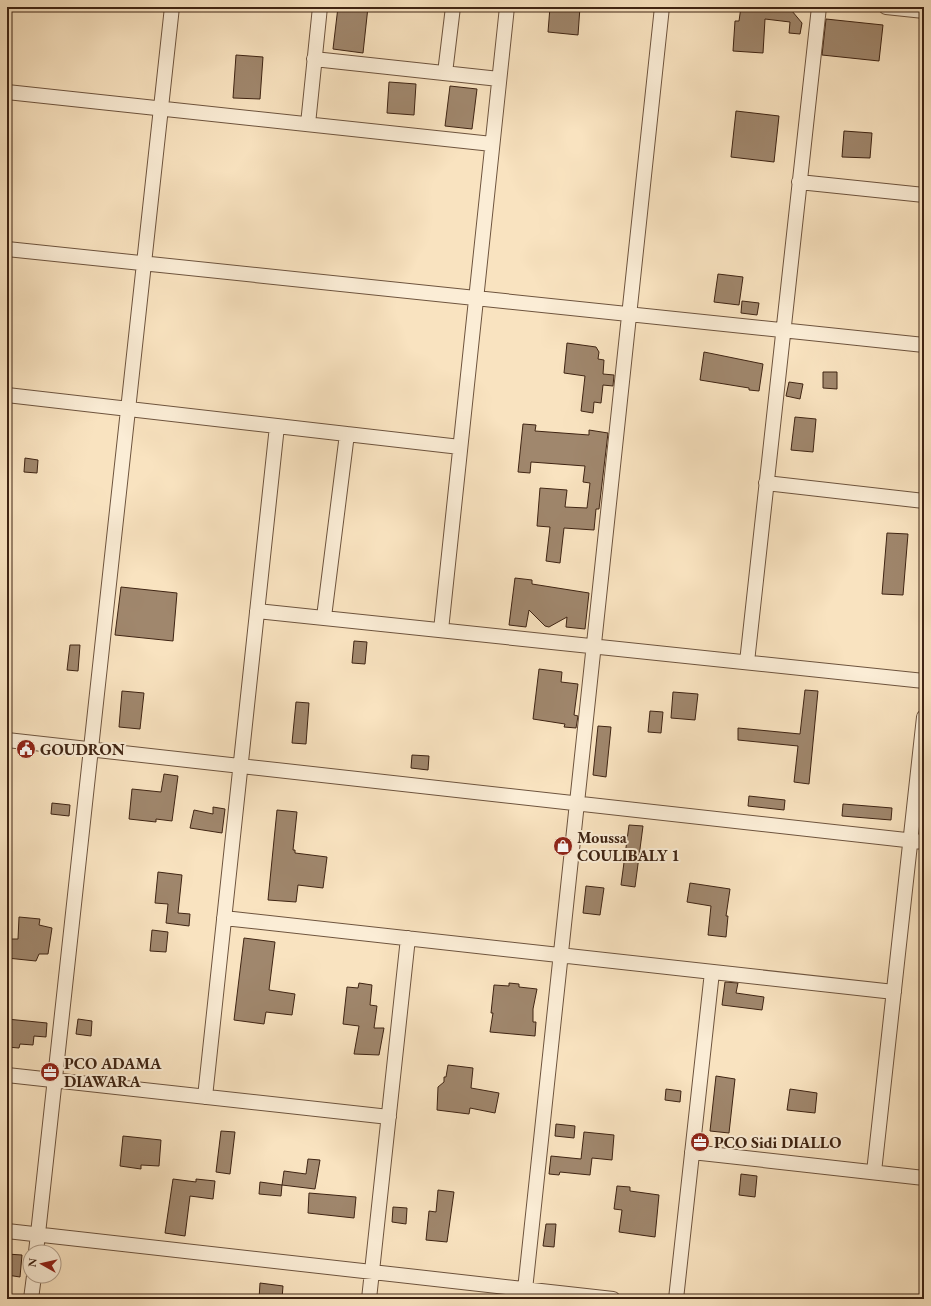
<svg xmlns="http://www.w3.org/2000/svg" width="931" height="1306" font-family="'EB Garamond',serif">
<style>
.building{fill:#a0876d;stroke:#3f2413}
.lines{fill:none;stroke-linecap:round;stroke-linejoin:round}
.street-casing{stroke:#6e543e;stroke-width:16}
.street{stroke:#fbedd6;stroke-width:14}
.labels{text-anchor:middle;stroke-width:4;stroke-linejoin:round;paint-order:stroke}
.poi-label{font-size:16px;font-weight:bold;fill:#3f2413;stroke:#fbedd6;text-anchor:start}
</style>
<rect width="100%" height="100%" fill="#f9e3c0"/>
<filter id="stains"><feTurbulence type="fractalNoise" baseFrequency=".005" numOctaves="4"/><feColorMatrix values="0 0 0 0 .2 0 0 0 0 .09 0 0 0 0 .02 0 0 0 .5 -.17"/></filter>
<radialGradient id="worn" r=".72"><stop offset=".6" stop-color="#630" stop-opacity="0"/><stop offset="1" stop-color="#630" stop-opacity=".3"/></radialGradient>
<!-- building -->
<path class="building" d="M 338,7 L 368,7 L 363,53 L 333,49 Z
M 550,7 L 580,7 L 578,35 L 548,32 Z
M 741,7 L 792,11 L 802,23 L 800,34 L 789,33 L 790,22 L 765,19 L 763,53 L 733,51 L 735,21 L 739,21 Z
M 826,19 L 883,25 L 879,61 L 822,55 Z
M 236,55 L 263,57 L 260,99 L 233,98 Z
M 389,82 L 416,84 L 414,115 L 387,113 Z
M 450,86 L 477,89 L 472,129 L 445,126 Z
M 736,111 L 779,116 L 774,162 L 731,157 Z
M 844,131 L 872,133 L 870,158 L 842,157 Z
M 718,274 L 743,277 L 739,305 L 714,302 Z
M 742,301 L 759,303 L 757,315 L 741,313 Z
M 567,343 L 596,347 L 599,352 L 598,359 L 604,360 L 603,374 L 614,375 L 613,386 L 603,385 L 601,403 L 594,402 L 593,413 L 581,411 L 585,376 L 564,373 Z
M 704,352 L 763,364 L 759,391 L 749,390 L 749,388 L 700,380 Z
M 823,372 L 837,372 L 837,389 L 823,388 Z
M 789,382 L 803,384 L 800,399 L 786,396 Z
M 795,417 L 816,419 L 813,452 L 791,450 Z
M 523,424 L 536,425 L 535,431 L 589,435 L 589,430 L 608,433 L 599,509 L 596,509 L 594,530 L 564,528 L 560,563 L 546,561 L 550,527 L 537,526 L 540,488 L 567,490 L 565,507 L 587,508 L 590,483 L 583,482 L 585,466 L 531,462 L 530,473 L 518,472 Z
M 25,458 L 38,460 L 37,473 L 24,472 Z
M 887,533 L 908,534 L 903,595 L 882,594 Z
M 515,578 L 532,580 L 532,584 L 589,593 L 585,629 L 566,627 L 567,617 L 549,627 L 545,626 L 529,610 L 526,627 L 509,625 Z
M 121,587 L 177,593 L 173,641 L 115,635 Z
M 354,641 L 367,642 L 365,664 L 352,663 Z
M 70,645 L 80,645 L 78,671 L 67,670 Z
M 539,669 L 562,672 L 561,682 L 578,684 L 574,715 L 578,716 L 576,728 L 564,727 L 565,724 L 533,719 Z
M 805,690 L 818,691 L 809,784 L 794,782 L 798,746 L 738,740 L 738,728 L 800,734 Z
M 122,691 L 144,693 L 140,729 L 119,727 Z
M 673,692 L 698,694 L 695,720 L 671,718 Z
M 296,702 L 309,703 L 306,744 L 292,743 Z
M 650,711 L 663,712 L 661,733 L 648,732 Z
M 598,726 L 611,727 L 606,777 L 593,775 Z
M 412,755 L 429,756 L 428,770 L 411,768 Z
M 164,774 L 178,776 L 172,821 L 156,819 L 156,822 L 129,819 L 132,789 L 161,792 Z
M 749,796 L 785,800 L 784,810 L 748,806 Z
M 52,803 L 70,805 L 69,816 L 51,814 Z
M 843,804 L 892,808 L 891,820 L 842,816 Z
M 213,807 L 225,809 L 222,833 L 190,828 L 194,810 L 213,814 Z
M 277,810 L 297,812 L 293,850 L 295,850 L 295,853 L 327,857 L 323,888 L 298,885 L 296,902 L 268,900 Z
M 629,825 L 643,826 L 635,887 L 621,885 Z
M 158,872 L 182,875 L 178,913 L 190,914 L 189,926 L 166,923 L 168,904 L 155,903 Z
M 690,883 L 730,889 L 726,916 L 728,916 L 726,937 L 708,935 L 711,906 L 687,902 Z
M 586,886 L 604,888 L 600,915 L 583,913 Z
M 19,917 L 40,919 L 39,925 L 52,928 L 48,954 L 39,954 L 36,961 L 7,958 L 7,939 L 18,939 Z
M 152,930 L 168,932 L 166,952 L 150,951 Z
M 244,938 L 275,942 L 269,990 L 295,994 L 292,1015 L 266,1012 L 264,1024 L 234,1020 Z
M 725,982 L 738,983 L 736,993 L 764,997 L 762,1010 L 722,1005 Z
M 359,983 L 372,985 L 370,1005 L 377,1006 L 374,1028 L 384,1028 L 379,1055 L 354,1054 L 359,1026 L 343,1024 L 347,987 L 358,988 Z
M 509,983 L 519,984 L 519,987 L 537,989 L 533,1009 L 533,1022 L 536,1022 L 535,1036 L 490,1032 L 493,1013 L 491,1013 L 494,985 L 509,986 Z
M 7,1019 L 47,1023 L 46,1037 L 34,1036 L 33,1045 L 20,1044 L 19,1048 L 7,1047 Z
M 78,1019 L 92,1021 L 91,1036 L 76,1034 Z
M 448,1065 L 473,1068 L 471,1088 L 499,1093 L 495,1113 L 470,1108 L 469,1114 L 437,1110 L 438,1087 L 444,1082 L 444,1077 L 446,1077 Z
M 716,1076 L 735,1079 L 729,1133 L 710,1131 Z
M 666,1089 L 681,1091 L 680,1102 L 665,1100 Z
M 790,1089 L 817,1093 L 815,1113 L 787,1110 Z
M 556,1124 L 575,1126 L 574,1138 L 555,1136 Z
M 221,1131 L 235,1132 L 230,1174 L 216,1172 Z
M 584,1132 L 614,1135 L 612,1160 L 592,1158 L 590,1175 L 560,1172 L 559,1175 L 549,1174 L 551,1156 L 581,1159 Z
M 123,1136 L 161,1140 L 159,1166 L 141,1165 L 141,1169 L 120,1166 Z
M 308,1159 L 320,1160 L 315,1189 L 282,1185 L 284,1171 L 306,1174 Z
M 741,1174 L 757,1176 L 755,1197 L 739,1195 Z
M 173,1179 L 196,1182 L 196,1179 L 215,1181 L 213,1199 L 190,1196 L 185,1236 L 165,1233 Z
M 260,1182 L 282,1185 L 281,1196 L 259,1194 Z
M 617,1186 L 630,1187 L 630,1191 L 659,1195 L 655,1237 L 619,1232 L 622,1210 L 614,1209 Z
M 438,1190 L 454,1192 L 447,1242 L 426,1240 L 429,1211 L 436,1212 Z
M 309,1193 L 356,1197 L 354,1218 L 308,1213 Z
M 393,1207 L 407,1208 L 406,1224 L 392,1222 Z
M 546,1224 L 556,1224 L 554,1247 L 543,1246 Z
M 7,1254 L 22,1255 L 20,1277 L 7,1275 Z
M 260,1283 L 283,1286 L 282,1299 L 259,1299 Z"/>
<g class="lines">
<defs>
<path id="street" d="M 886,7 L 924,11
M 314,59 L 499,79
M 445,73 L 453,7
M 7,92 L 492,144
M 308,124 L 320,7
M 799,182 L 924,195
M 7,249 L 924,345
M 7,395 L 460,447
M 766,483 L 924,501
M 257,611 L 924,681
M 324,617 L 347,434
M 441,630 L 507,7
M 747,662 L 819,7
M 7,740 L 924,842
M 224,918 L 894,992
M 7,1075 L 389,1117
M 205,1097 L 277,426
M 692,1152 L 924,1178
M 874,1172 L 924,717
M 7,1231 L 613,1299
M 36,1252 L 172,7
M 31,1299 L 34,1276
M 369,1299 L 408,938
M 524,1299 L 662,7
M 676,1299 L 712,972"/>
</defs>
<!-- street casing -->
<use href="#street" class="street-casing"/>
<!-- street -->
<use href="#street" class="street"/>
</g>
<!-- icons -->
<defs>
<symbol id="civic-disc" viewBox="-11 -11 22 22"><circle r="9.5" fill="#8f2418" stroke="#fbedd6"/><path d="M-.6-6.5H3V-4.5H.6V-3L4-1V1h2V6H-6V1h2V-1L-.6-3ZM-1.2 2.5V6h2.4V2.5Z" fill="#fff"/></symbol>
<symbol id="shop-disc" viewBox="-11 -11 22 22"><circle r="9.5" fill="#8f2418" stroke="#fbedd6"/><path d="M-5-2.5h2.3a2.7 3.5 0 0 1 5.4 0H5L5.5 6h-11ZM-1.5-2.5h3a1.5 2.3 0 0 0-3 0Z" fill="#fff"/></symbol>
<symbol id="office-disc" viewBox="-11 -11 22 22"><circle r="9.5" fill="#8f2418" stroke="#fbedd6"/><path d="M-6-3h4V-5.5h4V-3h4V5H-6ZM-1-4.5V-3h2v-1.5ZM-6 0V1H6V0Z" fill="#fff"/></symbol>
</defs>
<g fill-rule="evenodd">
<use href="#civic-disc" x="15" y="738" width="22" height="22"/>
<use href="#shop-disc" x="552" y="835" width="22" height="22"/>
<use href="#office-disc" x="39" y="1061" width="22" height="22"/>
<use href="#office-disc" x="689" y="1131" width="22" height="22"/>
</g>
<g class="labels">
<!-- poi labels -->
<g class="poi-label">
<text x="40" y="755">GOUDRON</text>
<text x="577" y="843">Moussa<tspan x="577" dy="18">COULIBALY 1</tspan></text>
<text x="64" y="1069">PCO ADAMA<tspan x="64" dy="18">DIAWARA</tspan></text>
<text x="714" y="1148">PCO Sidi DIALLO</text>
</g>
</g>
<!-- margin -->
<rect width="931" height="1306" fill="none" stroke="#f9e3c0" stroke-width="24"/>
<rect x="8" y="8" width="915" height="1290" fill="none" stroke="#3f2413" stroke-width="2"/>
<rect x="12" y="12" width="907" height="1282" fill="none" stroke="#3f2413"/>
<!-- north arrow -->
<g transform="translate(42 1264) rotate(278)"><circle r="19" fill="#fbedd6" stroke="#b09d88"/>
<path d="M0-3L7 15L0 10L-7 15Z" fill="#8f2418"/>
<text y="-6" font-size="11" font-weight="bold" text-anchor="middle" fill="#3f2413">N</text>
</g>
<rect width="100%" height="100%" filter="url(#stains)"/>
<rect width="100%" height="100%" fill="url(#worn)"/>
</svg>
